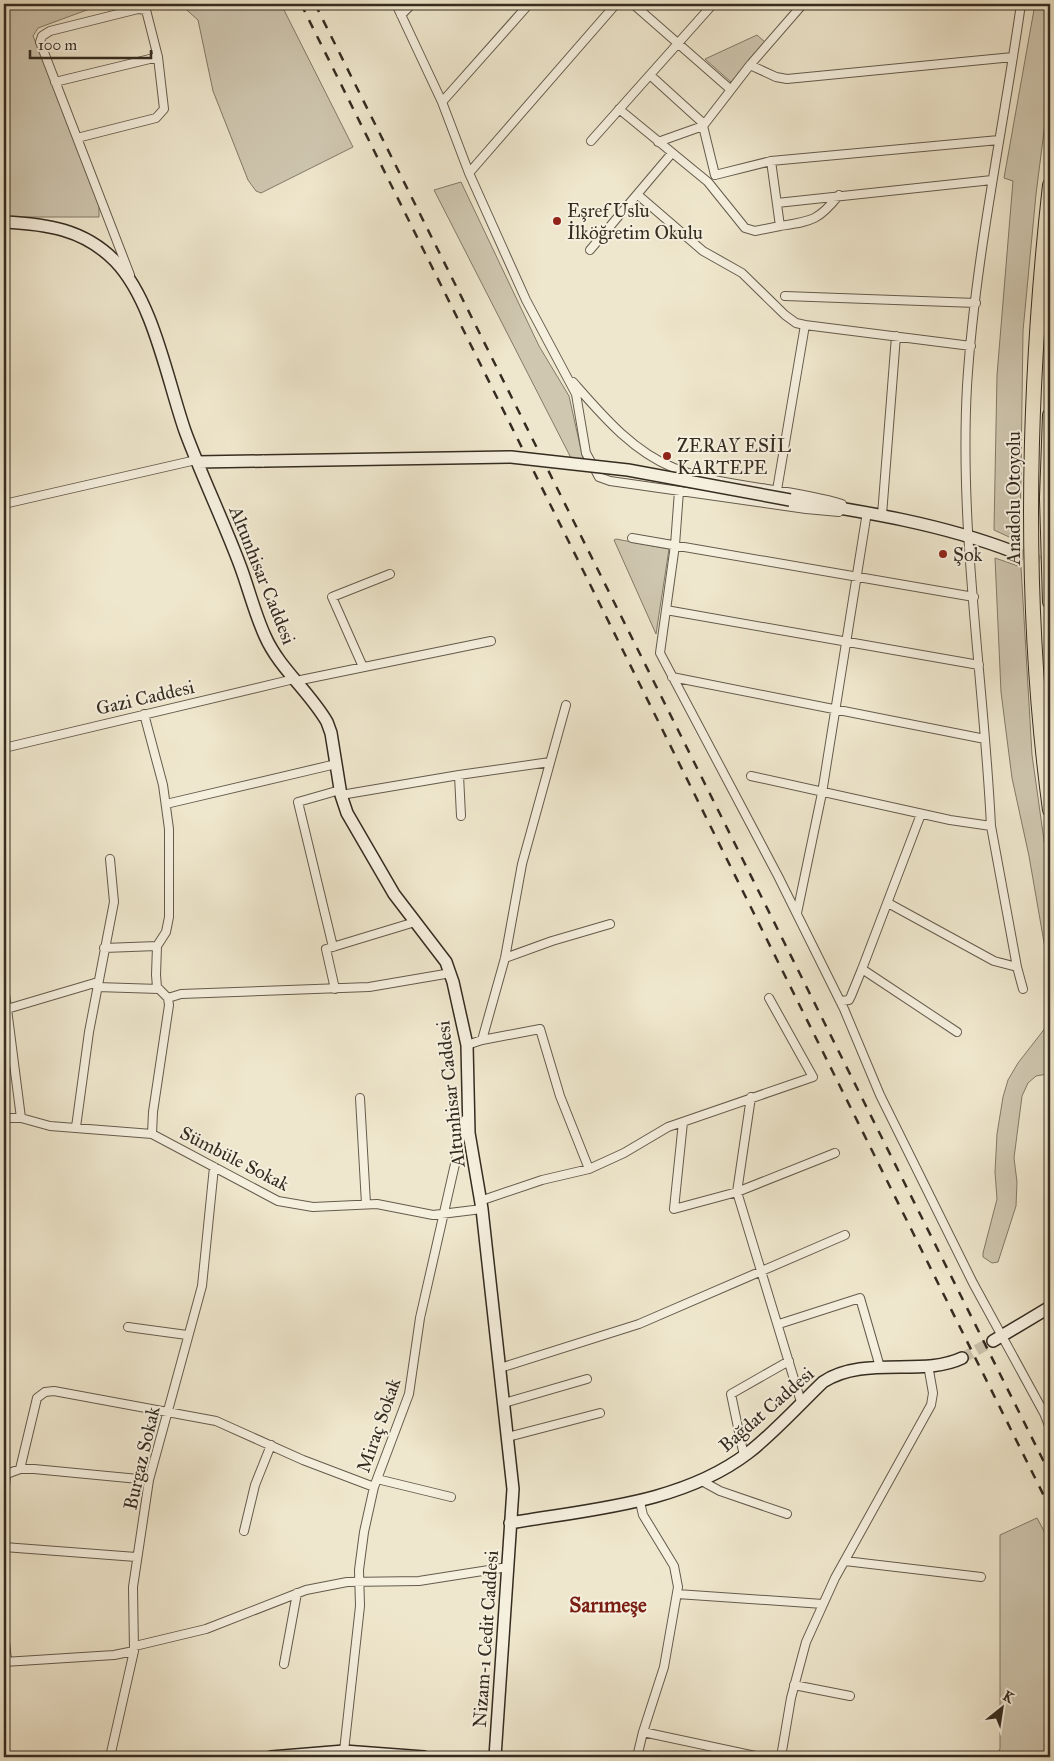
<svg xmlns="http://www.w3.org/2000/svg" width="1054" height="1761" font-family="'IM FELL Great Primer',serif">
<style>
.green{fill:#cfc7b0;stroke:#827a68}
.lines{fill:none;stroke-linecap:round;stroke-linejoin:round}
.secondary-tunnel{stroke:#cac2ab;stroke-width:11;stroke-dasharray:11 5.5;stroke-linecap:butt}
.street-casing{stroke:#645b4c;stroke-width:10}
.secondary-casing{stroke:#352c21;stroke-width:14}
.highway-casing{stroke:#352c21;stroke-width:16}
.street{stroke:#f5efde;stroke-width:8}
.secondary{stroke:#f5efde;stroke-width:11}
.highway{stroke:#efe7cd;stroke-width:14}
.rail{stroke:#352c21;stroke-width:2.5;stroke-dasharray:9 9;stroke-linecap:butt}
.secondary-bridge-casing{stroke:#352c21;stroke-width:14;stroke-linecap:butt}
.secondary-bridge{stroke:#f5efde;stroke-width:11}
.poi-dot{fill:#8f2418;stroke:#f5efde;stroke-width:2}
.labels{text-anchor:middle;stroke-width:4;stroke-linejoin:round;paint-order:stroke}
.poi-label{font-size:19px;fill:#352c21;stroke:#f5efde;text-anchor:start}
.street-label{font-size:19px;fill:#352c21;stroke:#f5efde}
.quarter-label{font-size:21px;font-weight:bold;fill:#7a1f14;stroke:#f5efde}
</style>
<rect width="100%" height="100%" fill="#efe7cd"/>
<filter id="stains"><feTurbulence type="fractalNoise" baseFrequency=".004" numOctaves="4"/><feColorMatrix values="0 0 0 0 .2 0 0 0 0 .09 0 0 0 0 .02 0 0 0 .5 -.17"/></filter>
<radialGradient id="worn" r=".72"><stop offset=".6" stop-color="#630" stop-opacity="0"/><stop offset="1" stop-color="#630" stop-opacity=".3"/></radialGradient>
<!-- green -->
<path class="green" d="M 4,4 L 103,4 L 38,28 L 33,36 L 99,202 L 99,217 L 4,217 Z
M 180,4 L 281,4 L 353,147 L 261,193 L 256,191 L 248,180 L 213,91 L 198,20 Z
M 1035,4 L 1050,4 L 1050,84 L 1036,194 L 1023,331 L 1020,542 L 994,530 L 997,375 L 1013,181 L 1004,178 Z
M 757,35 L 765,42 L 731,82 L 705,59 Z
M 461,182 L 539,346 L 569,396 L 583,459 L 571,458 L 434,190 Z
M 616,539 L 669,549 L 656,634 L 614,540 Z
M 995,558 L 1021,567 L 1032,755 L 1050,883 L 1050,1085 L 1047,1074 L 1036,1076 L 1028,1083 L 1022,1096 L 1014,1158 L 1017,1182 L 1016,1206 L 998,1262 L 992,1263 L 983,1257 L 983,1253 L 997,1199 L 995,1172 L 997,1134 L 1003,1097 L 1008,1080 L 1018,1063 L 1046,1027 L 1049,1018 L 1046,954 L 1029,856 L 1012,778 L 1001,692 Z
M 1037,1518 L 1050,1542 L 1050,1757 L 994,1757 L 1000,1749 L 1000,1535 Z"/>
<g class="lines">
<!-- secondary-tunnel -->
<path class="secondary-tunnel" d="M 1014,552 L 1050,564
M 962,1358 L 993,1341"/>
<defs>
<path id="street" d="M 396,4 L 442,102 L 469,173 L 526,300 L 576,394 L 586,453 L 599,477 L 610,481 L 806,509 L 839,512
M 633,4 L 730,89
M 803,4 L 750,65 L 703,126 L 715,175 L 771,161 L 999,140
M 401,15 L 412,4
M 750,65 L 776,77 L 787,79 L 1013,57
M 650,75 L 704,124
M 55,82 L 158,57
M 442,102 L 529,4
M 619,109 L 708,182 L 745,228 L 755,231 L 780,226
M 77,138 L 156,118 L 164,109 L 158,57 L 146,10 L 138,9 L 50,31 L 42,36 L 40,42 L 130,275
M 591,141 L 713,4
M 658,142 L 703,126
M 771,161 L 780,226 C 812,221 818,221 839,195
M 469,173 L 616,4
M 638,195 L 703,251 L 742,273 L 785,315 L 796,323 L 805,325
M 777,203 L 992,180
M 590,250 L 672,153
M 785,296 L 976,303
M 573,382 C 602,415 632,451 674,468 C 727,489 788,487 842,504
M 777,490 L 805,325 L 971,346
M 679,491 L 675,545 L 660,653 L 778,876 L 844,1009 L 880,1095 L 973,1283 L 1044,1413 L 1050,1428
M 4,504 L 196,460
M 882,515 L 896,336
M 632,538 L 974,597
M 666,610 L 979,665
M 363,667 L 332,597 L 390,574
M 672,677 L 985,739
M 296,681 L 491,641
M 144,714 L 163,785 L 169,829 L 169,917 L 166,932 L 157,946 L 156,975 L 157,987 L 168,998 L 169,1005 L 153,1112 L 152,1134
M 4,748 L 294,679
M 459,775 L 461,816
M 751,776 L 950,820 L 991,826 C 984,681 959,532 967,386 C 975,258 1003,131 1021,4
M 341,795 L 459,775 L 550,762
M 166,804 L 336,764
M 921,814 L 862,969 L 957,1032
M 888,903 L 994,961 L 1017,967 L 991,826
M 797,913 L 822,793 L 867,512
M 333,947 L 298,802 L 340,790
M 104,948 L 157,946
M 505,958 L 552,941 L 610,924
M 1017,967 L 1023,989
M 4,987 L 7,1009 L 98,982
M 97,987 L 159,989
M 335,989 L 326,949 L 415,922
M 168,998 L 181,994 L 369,987 L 451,973
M 840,1001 L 849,1000 L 851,996 L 862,969
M 4,1009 L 7,1009 L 21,1118
M 482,1040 L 540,1029 L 560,1096 L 589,1169
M 467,1045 L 482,1040 L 505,958 L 522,864 L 566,705
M 360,1098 L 366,1204
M 4,1118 L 21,1118 L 50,1126 L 152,1134 L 278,1201 L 313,1207 L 377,1204 L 433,1215 L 482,1209
M 683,1122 L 674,1209 L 737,1192 L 751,1097
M 76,1127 L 89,1032 L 114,902 L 110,859
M 480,1201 L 542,1180 L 589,1169 L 624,1153 L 668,1127 L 813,1077 L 769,998
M 779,1324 L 860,1298 L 880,1367
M 128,1327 L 187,1335
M 500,1368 L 639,1324 L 845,1235
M 801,1402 L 737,1192 L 835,1153
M 504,1403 L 587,1379
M 508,1437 L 600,1413
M 744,1456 L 731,1394 L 789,1361
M 20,1469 L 37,1398 L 45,1392 L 54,1391 L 216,1421 L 303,1460 L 374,1487
M 4,1475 L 20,1469 L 34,1469 L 149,1480
M 377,1479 L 451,1497
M 700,1480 L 720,1491 L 787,1514
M 4,1497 L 6,1475
M 244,1531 L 255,1485 L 271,1445
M 4,1547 L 136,1557
M 845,1561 L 981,1577
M 677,1594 L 823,1604
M 4,1632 L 7,1661
M 135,1646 L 206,1629 L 306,1590 L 347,1582 L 419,1581 L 508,1567
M 4,1662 L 114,1655 L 134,1651
M 284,1664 L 297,1593
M 794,1685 L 850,1696
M 643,1732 L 760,1757
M 344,1751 L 360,1606 L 359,1570 L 364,1532 L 374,1487 L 409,1394 L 420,1318 L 465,1120
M 110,1757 L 134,1651 L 133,1587 L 149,1480 L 202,1286 L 214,1167
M 637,1757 L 643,1732 L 664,1667 L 678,1587 L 674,1566 L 643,1515 L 640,1502
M 781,1757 L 791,1698 L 806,1642 L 835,1578 L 931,1405 L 933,1393 L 928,1365"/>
<path id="secondary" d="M 4,222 C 46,224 84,229 115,261 C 153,300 167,379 185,431 C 202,477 224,522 241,568 C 249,590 255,614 265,636 C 279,668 309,691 327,722 L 331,733 L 341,795 L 347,813 L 394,894 L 446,962 L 453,982 L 467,1045 L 469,1133 L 482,1209 L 513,1489 L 495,1757
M 197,462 L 264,461
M 790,500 C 866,512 942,524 1014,552
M 993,1341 L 1050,1307
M 510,1523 C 590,1509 681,1504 748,1453 C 773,1434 800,1404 823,1382 C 864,1355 923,1377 962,1358
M 271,1757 L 344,1751 L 424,1757"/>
<path id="highway" d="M 1050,185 C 1027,393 1022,602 1050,810
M 1050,415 L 1047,498 L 1050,602"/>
</defs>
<!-- street casing -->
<use href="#street" class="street-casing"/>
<!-- secondary casing -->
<use href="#secondary" class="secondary-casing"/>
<!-- highway casing -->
<use href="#highway" class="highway-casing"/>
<!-- street -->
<use href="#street" class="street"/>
<!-- secondary -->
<use href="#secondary" class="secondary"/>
<!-- highway -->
<use href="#highway" class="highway"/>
<!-- rail -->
<path class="rail" d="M 301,4 L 1050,1508
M 315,4 L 1050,1474"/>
<defs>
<path id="secondary-bridge" d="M 264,461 L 511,457 L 628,470 L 790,500"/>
</defs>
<!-- secondary-bridge casing -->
<use href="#secondary-bridge" class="secondary-bridge-casing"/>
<!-- secondary-bridge -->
<use href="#secondary-bridge" class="secondary-bridge"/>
</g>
<!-- markers -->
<g class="poi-dot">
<circle cx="557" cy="221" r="5"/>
<circle cx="667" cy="456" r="5"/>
<circle cx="943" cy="554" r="5"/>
</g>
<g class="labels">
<!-- poi labels -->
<g class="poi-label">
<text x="567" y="217">Eşref Uslu<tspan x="567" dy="22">İlköğretim Okulu</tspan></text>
<text x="677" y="452">ZERAY ESİL<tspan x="677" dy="22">KARTEPE</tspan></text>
<text x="953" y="561">Şok</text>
</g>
<!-- street labels -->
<g class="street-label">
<text transform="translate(1013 498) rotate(-90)" y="7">Anadolu Otoyolu</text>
<text transform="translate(263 575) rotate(68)" y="7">Altunhisar Caddesi</text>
<text transform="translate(145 697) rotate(-13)" y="7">Gazi Caddesi</text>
<text transform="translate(450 1094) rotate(-96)" y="7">Altunhisar Caddesi</text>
<text transform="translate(235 1158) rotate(27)" y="7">Sümbüle Sokak</text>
<text transform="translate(766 1409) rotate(-41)" y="7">Bağdat Caddesi</text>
<text transform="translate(378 1425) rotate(-71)" y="7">Miraç Sokak</text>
<text transform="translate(141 1458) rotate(-77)" y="7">Burgaz Sokak</text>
<text transform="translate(485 1639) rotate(-86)" y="7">Nizam-ı Cedit Caddesi</text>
</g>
<!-- quarter labels -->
<g class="quarter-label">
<text x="608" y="1612">Sarımeşe</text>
</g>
</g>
<!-- margin -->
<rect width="1054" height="1761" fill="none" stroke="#efe7cd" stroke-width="20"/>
<rect x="5" y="5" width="1044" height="1751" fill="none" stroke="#352c21" stroke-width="2.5"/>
<rect x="10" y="10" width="1034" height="1741" fill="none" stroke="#352c21"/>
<!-- north arrow -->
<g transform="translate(1002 1708) rotate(30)" stroke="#f5efde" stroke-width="4" paint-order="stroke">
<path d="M0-4L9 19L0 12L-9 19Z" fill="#352c21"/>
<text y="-8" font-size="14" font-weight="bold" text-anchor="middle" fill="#352c21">K</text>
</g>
<!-- scale -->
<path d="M30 50v8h121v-8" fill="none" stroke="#352c21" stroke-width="2.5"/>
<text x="38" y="50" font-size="15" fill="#352c21" stroke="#f5efde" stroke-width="4" paint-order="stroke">100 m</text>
<rect width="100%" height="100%" filter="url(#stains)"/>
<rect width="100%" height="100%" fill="url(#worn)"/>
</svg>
